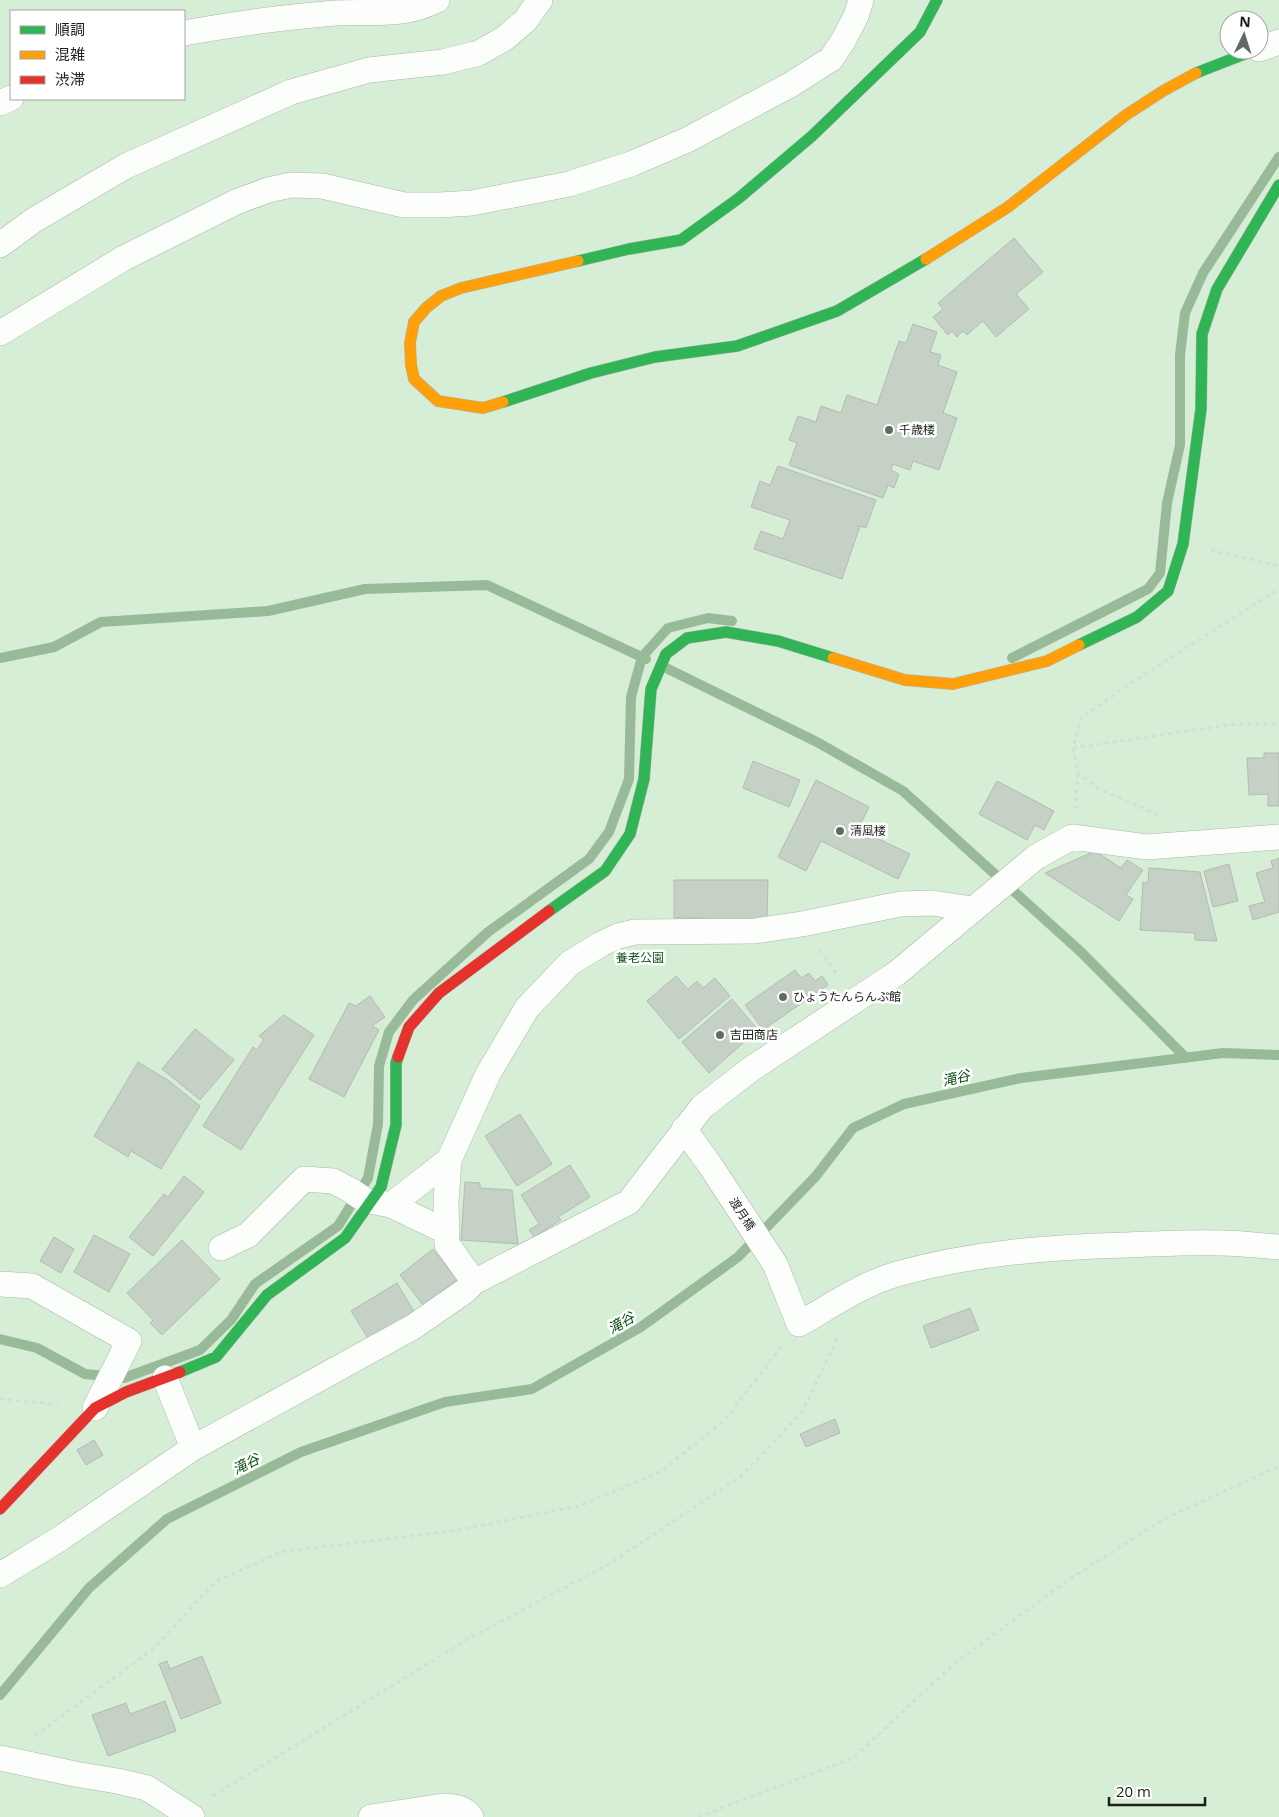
<svg xmlns="http://www.w3.org/2000/svg" width="1279" height="1817" font-family="'Open Sans','Noto Sans JP',sans-serif">
<style>
.green{fill:#d6eed6;fill-rule:evenodd}
.lines{fill:none;stroke-linecap:round;stroke-linejoin:round}
.stream{stroke:#99ba99;stroke-width:10}
.building{fill:#c4d1c4;stroke:#b4bbb4}
.street-casing{stroke:#aeb5ae;stroke-width:26}
.fast-casing{stroke:#aeb5ae;stroke-width:12}
.slow-casing{stroke:#aeb5ae;stroke-width:12}
.jam-casing{stroke:#aeb5ae;stroke-width:12}
.path{stroke:#d8dcd8;stroke-width:3;stroke-dasharray:4 4;stroke-linecap:butt}
.street{stroke:#fcfefc;stroke-width:25}
.fast{stroke:#30b455;stroke-width:11}
.slow{stroke:#ff9f0a;stroke-width:11}
.jam{stroke:#e5322d;stroke-width:11}
.poi-dot{fill:#636a63;stroke:#fff;stroke-width:2}
.labels{text-anchor:middle;stroke-width:5;stroke-linejoin:round;paint-order:stroke}
.poi-label{font-size:12px;fill:#191f19;stroke:#fff;text-anchor:start}
.park-label{font-size:12px;fill:#16551c;stroke:#fff}
.street-label{font-size:12px;fill:#191f19;stroke:#fff}
.water-label{font-size:14px;font-style:italic;fill:#0c4e14;stroke:#fff}
</style>
<rect width="100%" height="100%" fill="#ecf5ec"/>
<!-- green -->
<path class="green" d="M 0,0 L 1279,0 L 1279,1817 L 0,1817 ZM 11,11 L 184,11 L 184,99 L 11,99 ZM 1229,20 L 1259,20 L 1259,50 L 1229,50 Z"/>
<g class="lines">
<!-- stream -->
<path class="stream" d="M 0,658 L 54,647 L 101,622 L 268,611 L 365,589 L 487,585 L 646,659
M 1012,658 L 1148,589 L 1160,573 L 1167,503 L 1180,445 L 1180,355 L 1185,313 L 1203,273 L 1279,157
M 662,666 L 817,742 L 903,791 L 1081,952 L 1186,1058
M 0,1339 L 37,1348 L 85,1374 L 124,1378 L 200,1350 L 231,1320 L 255,1284 L 338,1226 L 368,1178 L 378,1124 L 379,1066 L 389,1032 L 413,1000 L 488,932 L 589,859 L 609,832 L 629,779 L 631,697 L 642,657 L 668,628 L 708,618 L 732,621
M 0,1695 L 89,1588 L 167,1519 L 301,1452 L 445,1402 L 532,1389 L 641,1327 L 738,1257 L 816,1176 L 853,1128 L 904,1104 L 1021,1078 L 1223,1053 L 1279,1055"/>
</g>
<!-- building -->
<path class="building" d="M 1014,238 L 1043,272 L 1016,294 L 1029,309 L 996,337 L 983,321 L 967,335 L 963,331 L 957,337 L 952,331 L 948,335 L 933,317 L 943,309 L 938,303 Z
M 913,324 L 937,332 L 930,352 L 941,355 L 938,365 L 957,372 L 943,413 L 957,418 L 939,470 L 913,461 L 910,470 L 893,464 L 891,470 L 899,474 L 894,488 L 888,485 L 883,498 L 789,465 L 797,443 L 789,440 L 798,416 L 816,422 L 821,406 L 841,413 L 847,395 L 877,405 L 899,341 L 906,343 Z
M 778,466 L 876,500 L 866,528 L 860,526 L 842,579 L 754,549 L 761,531 L 783,539 L 790,520 L 751,507 L 760,481 L 770,485 Z
M 1264,753 L 1279,753 L 1279,806 L 1268,806 L 1268,794 L 1249,795 L 1247,758 L 1264,758 Z
M 753,761 L 800,780 L 789,807 L 743,788 Z
M 816,780 L 869,807 L 858,829 L 910,854 L 898,879 L 821,841 L 806,871 L 778,857 Z
M 997,781 L 1054,811 L 1044,830 L 1035,825 L 1027,840 L 979,814 Z
M 1095,851 L 1121,868 L 1127,860 L 1143,870 L 1126,895 L 1133,899 L 1119,921 L 1045,873 Z
M 1279,858 L 1279,912 L 1253,920 L 1249,906 L 1265,902 L 1256,873 L 1273,868 L 1271,861 Z
M 1229,864 L 1238,901 L 1213,907 L 1204,871 Z
M 1149,868 L 1200,872 L 1217,941 L 1195,940 L 1195,933 L 1140,930 L 1143,882 L 1148,883 Z
M 674,880 L 768,880 L 767,919 L 674,918 Z
M 795,970 L 801,978 L 809,973 L 815,981 L 822,976 L 828,985 L 763,1030 L 745,1005 Z
M 676,976 L 688,989 L 697,981 L 703,988 L 715,978 L 730,996 L 679,1039 L 647,1001 Z
M 370,996 L 385,1017 L 372,1026 L 379,1030 L 344,1097 L 309,1079 L 349,1003 L 356,1006 Z
M 732,999 L 758,1030 L 709,1073 L 682,1042 Z
M 284,1015 L 314,1035 L 241,1150 L 203,1126 L 253,1047 L 257,1050 L 264,1039 L 259,1036 Z
M 195,1029 L 234,1060 L 200,1100 L 162,1069 Z
M 138,1062 L 169,1081 L 200,1106 L 161,1169 L 131,1151 L 128,1157 L 94,1136 Z
M 520,1114 L 552,1164 L 517,1186 L 485,1136 Z
M 570,1165 L 590,1197 L 558,1217 L 561,1220 L 534,1237 L 529,1230 L 539,1224 L 521,1195 Z
M 184,1176 L 204,1192 L 153,1256 L 129,1237 L 164,1194 L 168,1197 Z
M 465,1182 L 480,1183 L 480,1188 L 512,1190 L 518,1244 L 461,1240 Z
M 94,1235 L 130,1254 L 109,1292 L 74,1272 Z
M 54,1237 L 74,1249 L 61,1273 L 40,1261 Z
M 182,1240 L 220,1279 L 162,1335 L 150,1323 L 153,1320 L 127,1293 Z
M 433,1249 L 457,1280 L 423,1305 L 400,1275 Z
M 397,1283 L 415,1313 L 369,1340 L 351,1311 Z
M 970,1308 L 979,1330 L 931,1348 L 923,1326 Z
M 835,1419 L 840,1433 L 806,1447 L 800,1434 Z
M 94,1440 L 103,1455 L 86,1465 L 77,1450 Z
M 202,1656 L 221,1703 L 181,1719 L 159,1664 L 167,1661 L 170,1669 Z
M 165,1701 L 176,1731 L 108,1756 L 92,1715 L 126,1703 L 130,1714 Z"/>
<g class="lines">
<defs>
<path id="street" d="M 184,33 C 234,24 284,17 336,13 C 370,11 405,17 437,0
M 1259,49 L 1279,42
M 0,103 L 11,98
M 0,245 L 34,220 L 126,166 L 291,92 L 369,70 L 443,62 L 479,53 L 505,38 L 525,21 L 540,0
M 0,333 L 124,258 L 236,202 L 268,190 L 291,185 L 322,186 L 404,205 L 440,205 L 472,203 L 569,184 L 631,164 L 687,140 L 790,85 L 831,59 L 843,41 L 856,16 L 861,0
M 684,1129 L 710,1165 L 775,1264 L 799,1324 C 831,1306 862,1284 897,1274 C 971,1253 1050,1247 1127,1245 C 1159,1244 1190,1242 1222,1243 C 1241,1243 1260,1246 1279,1247
M 449,1160 L 446,1201 L 447,1244 L 474,1282
M 391,1205 L 447,1232
M 221,1248 L 248,1235 L 304,1179 L 333,1181 L 350,1190 L 365,1200 L 391,1205 L 449,1160 L 488,1074 L 527,1008 L 570,963 L 601,944 L 618,936 L 635,932 L 755,931 L 802,924 L 900,904 L 932,903 L 973,909
M 0,1284 L 32,1286 L 129,1341 L 95,1408
M 165,1378 L 193,1448
M 0,1575 L 61,1538 L 193,1448 L 413,1327 L 465,1291 L 474,1282 L 629,1202 L 702,1107 L 751,1069 L 897,973 L 1036,857 L 1072,837 L 1147,847 L 1279,837
M 0,1758 L 75,1774 L 117,1781 L 147,1788 L 192,1817
M 371,1817 L 443,1806 C 453,1806 465,1808 471,1817"/>
<path id="fast" d="M 1196,73 L 1255,50
M 578,261 L 629,249 L 681,240 L 739,198 L 812,136 L 920,32 L 937,0
M 503,402 L 591,373 L 655,357 L 737,346 L 837,311 L 926,259
M 1079,645 L 1137,617 L 1168,591 L 1183,544 L 1201,409 L 1202,334 L 1217,289 L 1279,185
M 549,911 L 605,871 L 630,834 L 644,779 L 651,689 L 666,654 L 687,638 L 726,632 L 778,641 L 833,658
M 180,1372 L 216,1357 L 267,1295 L 345,1238 L 381,1187 L 396,1125 L 396,1063 L 398,1057"/>
<path id="slow" d="M 926,259 L 1008,207 L 1126,115 L 1163,91 L 1196,73
M 503,402 L 483,408 L 438,401 L 414,379 L 411,365 L 410,343 L 414,322 L 426,308 L 441,296 L 461,288 L 578,261
M 833,658 L 905,680 L 953,684 L 1047,661 L 1079,645"/>
<path id="jam" d="M 398,1057 L 409,1027 L 439,993 L 549,911
M 0,1509 L 95,1408 L 126,1392 L 180,1372"/>
</defs>
<!-- street casing -->
<use href="#street" class="street-casing"/>
<!-- fast casing -->
<use href="#fast" class="fast-casing"/>
<!-- slow casing -->
<use href="#slow" class="slow-casing"/>
<!-- jam casing -->
<use href="#jam" class="jam-casing"/>
<!-- path -->
<path class="path" d="M 1211,550 L 1279,566
M 1073,748 L 1228,725 L 1279,723
M 1075,809 L 1078,772
M 1158,815 L 1095,787 L 1078,772 L 1073,748 L 1081,718 L 1125,687 L 1279,589
M 820,950 L 839,977
M 0,1399 L 57,1404
M 35,1736 L 153,1649 L 215,1582 L 281,1552 L 458,1530 L 579,1506 L 660,1472 L 724,1421 L 782,1346
M 213,1796 L 468,1639 L 609,1564 L 740,1477 L 802,1412 L 836,1342 L 837,1335
M 698,1817 L 853,1758 L 955,1663 L 1071,1578 L 1166,1518 L 1279,1466"/>
<!-- street -->
<use href="#street" class="street"/>
<!-- fast -->
<use href="#fast" class="fast"/>
<!-- slow -->
<use href="#slow" class="slow"/>
<!-- jam -->
<use href="#jam" class="jam"/>
</g>
<!-- markers -->
<g class="poi-dot">
<circle cx="889" cy="430" r="5"/>
<circle cx="840" cy="831" r="5"/>
<circle cx="783" cy="997" r="5"/>
<circle cx="720" cy="1035" r="5"/>
</g>
<g class="labels">
<!-- poi labels -->
<g class="poi-label">
<text x="899" y="434">千歳楼</text>
<text x="850" y="835">清風楼</text>
<text x="793" y="1001">ひょうたんらんぷ館</text>
<text x="730" y="1039">吉田商店</text>
</g>
<!-- park labels -->
<g class="park-label">
<text x="640" y="962">養老公園</text>
</g>
<!-- street labels -->
<g class="street-label">
<text transform="translate(742 1214) rotate(57)" y="4">渡月橋</text>
</g>
<!-- water labels -->
<g class="water-label">
<text transform="translate(956 1078) rotate(-13)" y="5">滝谷</text>
<text transform="translate(621 1323) rotate(-30)" y="5">滝谷</text>
<text transform="translate(246 1464) rotate(-27)" y="5">滝谷</text>
</g>
</g>
<!-- legend -->
<rect x="10" y="10" width="175" height="90" fill="#ffffff" stroke="#a3a5a3"/>
<rect x="20" y="26" width="25" height="8" fill="#30b455" stroke="#a3a5a3"/>
<text x="55" y="35" font-size="15" fill="#191f19">順調</text>
<rect x="20" y="51" width="25" height="8" fill="#ff9f0a" stroke="#a3a5a3"/>
<text x="55" y="60" font-size="15" fill="#191f19">混雑</text>
<rect x="20" y="76" width="25" height="8" fill="#e5322d" stroke="#a3a5a3"/>
<text x="55" y="85" font-size="15" fill="#191f19">渋滞</text>
<!-- north arrow -->
<g transform="translate(1244 35) rotate(4)"><circle r="24" fill="#ffffff" stroke="#a3a5a3"/>
<path d="M0-4L9 19L0 12L-9 19Z" fill="#636a63"/>
<text y="-8" font-size="14" font-weight="bold" text-anchor="middle" fill="#191f19">N</text>
</g>
<!-- scale -->
<path d="M1109 1797v8h96v-8" fill="none" stroke="#191f19" stroke-width="2.5"/>
<text x="1116" y="1797" font-size="15" fill="#191f19" stroke="#ffffff" stroke-width="4" paint-order="stroke">20 m</text>
</svg>
